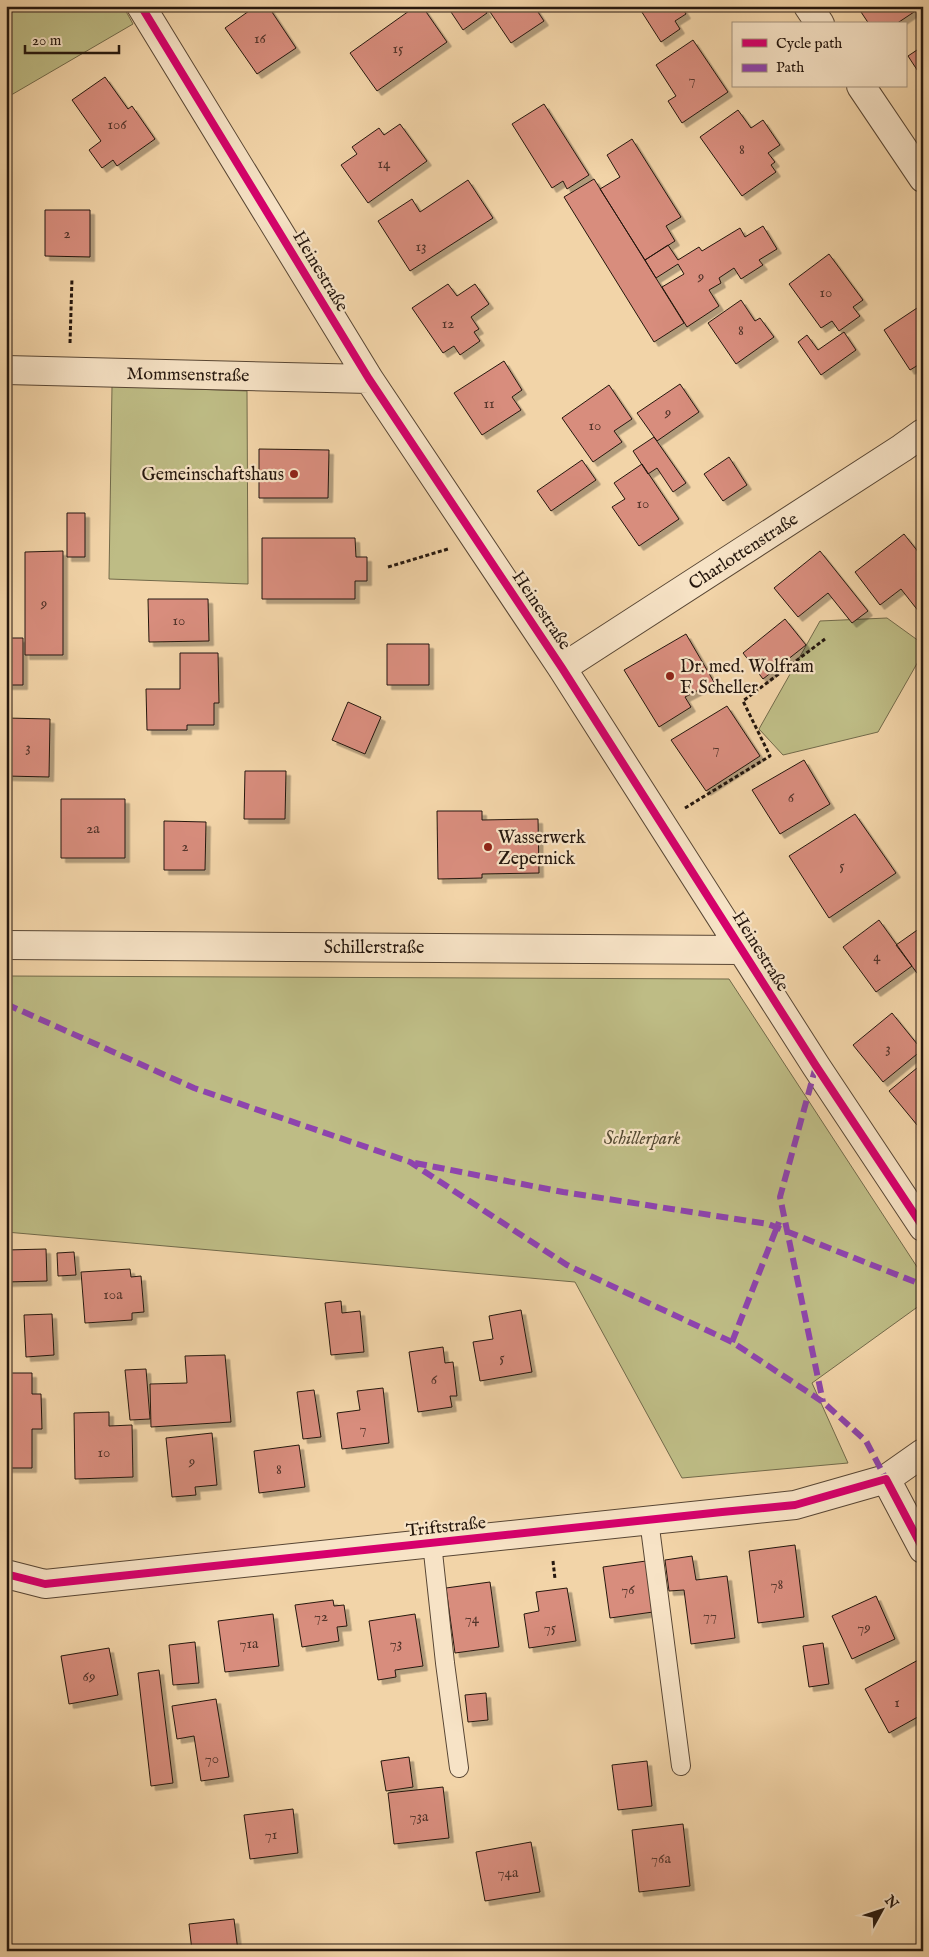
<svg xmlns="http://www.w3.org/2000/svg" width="929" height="1957" font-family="'IM FELL English',serif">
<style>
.green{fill:#bebc85;stroke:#726a4a}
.building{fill:#d88d7d;stroke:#25170e;filter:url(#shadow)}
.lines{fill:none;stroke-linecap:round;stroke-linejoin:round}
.service-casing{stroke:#584634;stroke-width:20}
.minor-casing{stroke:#584634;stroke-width:30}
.path{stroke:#25170e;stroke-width:3;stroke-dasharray:4 2.5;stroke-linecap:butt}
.service{stroke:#f7e3c6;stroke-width:18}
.minor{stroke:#f7e3c6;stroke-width:28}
.quiet{stroke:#8e44ad;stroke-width:6;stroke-dasharray:12 6;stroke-linecap:butt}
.cycleway-casing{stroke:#f7e3c6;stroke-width:11}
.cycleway{stroke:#d6006c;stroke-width:8}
.poi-dot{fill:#8f2418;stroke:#f7e3c6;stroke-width:2}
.labels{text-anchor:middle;stroke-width:4.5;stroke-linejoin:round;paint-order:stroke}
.number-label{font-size:15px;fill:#52342a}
.street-label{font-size:18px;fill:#25170e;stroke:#f7e3c6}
.poi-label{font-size:18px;fill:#25170e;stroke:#f7e3c6;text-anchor:start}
.park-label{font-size:18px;font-style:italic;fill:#534932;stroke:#f7e3c6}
</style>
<defs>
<filter id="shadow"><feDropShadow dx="4.5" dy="4.5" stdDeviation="0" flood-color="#0004"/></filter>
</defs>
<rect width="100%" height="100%" fill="#f2d4a8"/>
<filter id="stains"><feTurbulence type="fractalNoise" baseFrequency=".004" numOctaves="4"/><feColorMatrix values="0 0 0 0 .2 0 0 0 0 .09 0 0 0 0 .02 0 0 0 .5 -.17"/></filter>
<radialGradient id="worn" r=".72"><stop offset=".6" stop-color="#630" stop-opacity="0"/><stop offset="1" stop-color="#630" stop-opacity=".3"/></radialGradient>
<!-- green -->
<path class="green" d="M 6,6 L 123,6 L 133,24 L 6,98 Z
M 112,386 L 247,391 L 248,584 L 109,579 Z
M 887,618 L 923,644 L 923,653 L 878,732 L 783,755 L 759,729 L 820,621 Z
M 6,976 L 729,979 L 923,1276 L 923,1303 L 812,1383 L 848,1463 L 682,1478 L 575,1282 L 6,1232 Z"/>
<!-- building -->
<path class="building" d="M 256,6 L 268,6 L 296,48 L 257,74 L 225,28 Z
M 416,6 L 422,6 L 447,42 L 377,91 L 350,53 Z
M 447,6 L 482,6 L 487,13 L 463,30 Z
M 486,6 L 534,6 L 544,21 L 511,43 Z
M 638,6 L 681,6 L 686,14 L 675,21 L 680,29 L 661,42 Z
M 857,6 L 910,6 L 914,12 L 896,24 L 869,24 Z
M 693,40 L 728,92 L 682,123 L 668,101 L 676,96 L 656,65 Z
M 923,46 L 923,79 L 908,56 Z
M 105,77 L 128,109 L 132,106 L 155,139 L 117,166 L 113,160 L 102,168 L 89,150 L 101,141 L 72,100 Z
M 544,104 L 589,175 L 567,189 L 563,181 L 552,188 L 512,124 Z
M 738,110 L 751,128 L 763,120 L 780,145 L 768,153 L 775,162 L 771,165 L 776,172 L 742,196 L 700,137 Z
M 400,124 L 427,161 L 368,203 L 341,165 L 357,154 L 352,147 L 379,128 L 384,135 Z
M 632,139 L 681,217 L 666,226 L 675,241 L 645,260 L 600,189 L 620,177 L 607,155 Z
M 594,179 L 684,323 L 654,342 L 564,197 Z
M 468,180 L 493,218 L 410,271 L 378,221 L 412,199 L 420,212 Z
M 45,210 L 90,210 L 90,257 L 45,256 Z
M 763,226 L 777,249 L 759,260 L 763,265 L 741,279 L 734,268 L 719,278 L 721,283 L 709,290 L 719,306 L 687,327 L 662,287 L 684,274 L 678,264 L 656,278 L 645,260 L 668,245 L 678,260 L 699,247 L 702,251 L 740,228 L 745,237 Z
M 829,254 L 863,300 L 853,307 L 860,316 L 839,331 L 832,321 L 821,328 L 789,284 Z
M 448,284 L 457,296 L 475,284 L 489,304 L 471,317 L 479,329 L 474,332 L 480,341 L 460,355 L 454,346 L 443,353 L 412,308 Z
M 741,300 L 755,321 L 760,318 L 774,337 L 736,364 L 708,323 Z
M 923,304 L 923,362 L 910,370 L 884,330 Z
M 844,332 L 856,350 L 821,375 L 798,342 L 807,335 L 818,350 Z
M 504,361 L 522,390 L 512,397 L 521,410 L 482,435 L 454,393 Z
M 680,384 L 699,412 L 657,441 L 637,413 Z
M 609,385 L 632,419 L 614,431 L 622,442 L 593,462 L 562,418 Z
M 654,437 L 686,483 L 673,492 L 657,468 L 648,474 L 633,451 Z
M 259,449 L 329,450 L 328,498 L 259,498 Z
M 729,457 L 747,485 L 723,501 L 704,474 Z
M 582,460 L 596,480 L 551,511 L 537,491 Z
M 642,464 L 679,519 L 639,546 L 612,507 L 625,499 L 614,483 Z
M 67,513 L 85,513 L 85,557 L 67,557 Z
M 904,534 L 923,558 L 923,617 L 901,589 L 880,605 L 855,572 Z
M 262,538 L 355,538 L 356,557 L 367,557 L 367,581 L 355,581 L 355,599 L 262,599 Z
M 63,551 L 63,655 L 25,655 L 25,552 Z
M 820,551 L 868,611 L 852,623 L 828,593 L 798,617 L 774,588 Z
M 148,599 L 208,599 L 209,641 L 149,642 Z
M 785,619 L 806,645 L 763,679 L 743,653 Z
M 686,634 L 714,682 L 685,697 L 691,707 L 659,727 L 624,670 Z
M 6,638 L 23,638 L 23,685 L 6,685 Z
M 387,644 L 429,644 L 429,685 L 387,685 Z
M 180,653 L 218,653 L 219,703 L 214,703 L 214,725 L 187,725 L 187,730 L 147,730 L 146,689 L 180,689 Z
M 348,702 L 381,717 L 365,754 L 332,740 Z
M 727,706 L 760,756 L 706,791 L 671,740 Z
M 6,718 L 50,719 L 49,777 L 6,776 Z
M 804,760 L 830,804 L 780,834 L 752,790 Z
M 245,771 L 286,771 L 285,819 L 244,819 Z
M 61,799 L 125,799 L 125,858 L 61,858 Z
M 437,811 L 482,811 L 482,820 L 538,819 L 539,873 L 482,874 L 482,878 L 438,879 Z
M 855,814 L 896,873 L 829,918 L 789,856 Z
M 164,821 L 206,822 L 205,870 L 164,870 Z
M 879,920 L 912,966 L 876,992 L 843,947 Z
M 923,926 L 923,975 L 920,977 L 896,945 Z
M 892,1013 L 922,1050 L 883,1082 L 853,1045 Z
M 923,1063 L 923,1130 L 922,1131 L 889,1091 Z
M 46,1249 L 47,1281 L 6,1282 L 6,1250 Z
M 74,1252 L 76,1275 L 58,1276 L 57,1253 Z
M 130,1269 L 131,1277 L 141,1276 L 144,1312 L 132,1313 L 132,1320 L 85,1323 L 81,1272 Z
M 341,1301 L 342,1313 L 360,1311 L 364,1352 L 331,1355 L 325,1303 Z
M 521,1310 L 532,1372 L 480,1381 L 473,1342 L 493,1339 L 489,1316 Z
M 52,1314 L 54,1355 L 26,1357 L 24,1315 Z
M 443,1347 L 445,1363 L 453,1362 L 457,1396 L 450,1396 L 452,1407 L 418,1412 L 409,1352 Z
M 225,1355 L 231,1422 L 151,1427 L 150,1384 L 187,1383 L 185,1356 Z
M 146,1369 L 150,1419 L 130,1420 L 125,1370 Z
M 6,1373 L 32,1373 L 32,1394 L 41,1394 L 42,1429 L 32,1429 L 32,1468 L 6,1468 Z
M 383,1388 L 389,1443 L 342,1449 L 337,1413 L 360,1410 L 357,1391 Z
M 314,1390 L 321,1437 L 303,1439 L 297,1392 Z
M 109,1412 L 109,1426 L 132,1425 L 133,1477 L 75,1479 L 74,1413 Z
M 212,1433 L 217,1485 L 195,1487 L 196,1495 L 172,1497 L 166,1438 Z
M 299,1445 L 305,1487 L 259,1493 L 254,1451 Z
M 795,1545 L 804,1617 L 758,1623 L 749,1551 Z
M 692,1556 L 696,1580 L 727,1576 L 735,1638 L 691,1644 L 684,1590 L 669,1591 L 665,1560 Z
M 646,1561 L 653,1612 L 610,1618 L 603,1567 Z
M 490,1582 L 499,1647 L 455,1653 L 446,1588 Z
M 567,1588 L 576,1641 L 529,1648 L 524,1614 L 539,1611 L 536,1592 Z
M 876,1596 L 895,1639 L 852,1659 L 832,1616 Z
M 333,1600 L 334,1606 L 344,1605 L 347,1626 L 337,1627 L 339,1641 L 302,1647 L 295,1605 Z
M 273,1614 L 279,1666 L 225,1672 L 218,1621 Z
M 415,1614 L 423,1666 L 395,1670 L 396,1677 L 378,1680 L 369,1621 Z
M 195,1642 L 199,1683 L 173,1685 L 169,1645 Z
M 823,1643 L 829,1684 L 809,1687 L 803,1646 Z
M 109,1648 L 118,1695 L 69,1704 L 61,1656 Z
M 920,1659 L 923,1664 L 923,1714 L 889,1733 L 865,1689 Z
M 159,1670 L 173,1783 L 151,1786 L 138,1673 Z
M 486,1693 L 488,1720 L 468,1722 L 465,1695 Z
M 216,1699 L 229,1777 L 201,1781 L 194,1736 L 177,1739 L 172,1706 Z
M 409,1757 L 413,1787 L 386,1791 L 381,1761 Z
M 647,1761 L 652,1806 L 618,1810 L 612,1765 Z
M 443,1787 L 449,1838 L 394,1844 L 388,1793 Z
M 293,1809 L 298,1853 L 250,1859 L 244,1815 Z
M 683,1824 L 690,1886 L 639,1892 L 632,1830 Z
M 531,1842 L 540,1892 L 485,1901 L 476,1852 Z
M 234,1919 L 238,1951 L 192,1951 L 189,1924 Z"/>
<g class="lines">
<defs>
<path id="service" d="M 649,1520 L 681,1766
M 432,1543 L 445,1663 L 459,1768"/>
<path id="minor" d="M 141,6 L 369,379 L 562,668 L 816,1066 L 923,1227
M 808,6 L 820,24
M 861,86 L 923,178
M 6,370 L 369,379
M 562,668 L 902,448 L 923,433
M 6,945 L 741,950
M 886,1479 L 923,1549
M 6,1574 L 45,1584 L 795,1505 L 886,1479 L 923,1453"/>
</defs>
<!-- service casing -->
<use href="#service" class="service-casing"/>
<!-- minor casing -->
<use href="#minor" class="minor-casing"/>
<!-- path -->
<path class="path" d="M 70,343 L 72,278
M 388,567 L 448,549
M 685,808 L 770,756 L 743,701 L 825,639
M 553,1561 L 555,1579"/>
<!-- service -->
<use href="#service" class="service"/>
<!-- minor -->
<use href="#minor" class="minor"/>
<!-- quiet -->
<path class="quiet" d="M 6,1004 L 194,1088 L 410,1162 L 567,1265 L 732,1342 L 823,1402 L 866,1441 L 886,1479
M 816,1066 L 780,1197 L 823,1402
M 415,1163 L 563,1192 L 768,1224 L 923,1285
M 732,1342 L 779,1222"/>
<defs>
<path id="cycleway" d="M 141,6 L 369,379 L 562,668 L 816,1066 L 923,1227
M 6,1574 L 45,1584 L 722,1512 L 795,1505 L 886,1479 L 923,1549"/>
</defs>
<!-- cycleway casing -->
<use href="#cycleway" class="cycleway-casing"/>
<!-- cycleway -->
<use href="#cycleway" class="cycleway"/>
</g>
<!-- markers -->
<g class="poi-dot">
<circle cx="294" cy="474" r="5"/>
<circle cx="670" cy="676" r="5"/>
<circle cx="488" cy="847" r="5"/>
</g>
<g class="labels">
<!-- number labels -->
<g class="number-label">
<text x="260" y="43">16</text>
<text x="398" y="53">15</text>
<text x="692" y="84">7</text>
<text x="117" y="129">106</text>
<text x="742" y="154">8</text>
<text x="384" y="168">14</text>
<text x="67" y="238">2</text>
<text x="421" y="251">13</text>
<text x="701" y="281">9</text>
<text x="826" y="297">10</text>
<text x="448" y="328">12</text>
<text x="741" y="335">8</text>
<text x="489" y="408">11</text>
<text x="668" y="417">9</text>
<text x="595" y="430">10</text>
<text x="643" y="508">10</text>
<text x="44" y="608">9</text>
<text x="179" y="625">10</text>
<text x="28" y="752">3</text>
<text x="716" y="753">7</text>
<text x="791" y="802">6</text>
<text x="93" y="833">2a</text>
<text x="185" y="851">2</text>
<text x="842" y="870">5</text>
<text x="877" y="961">4</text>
<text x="888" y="1053">3</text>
<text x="113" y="1299">10a</text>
<text x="502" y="1362">5</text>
<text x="434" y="1384">6</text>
<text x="363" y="1433">7</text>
<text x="104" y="1457">10</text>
<text x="192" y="1466">9</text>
<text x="279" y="1474">8</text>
<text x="777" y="1589">78</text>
<text x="628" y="1594">76</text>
<text x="710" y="1620">77</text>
<text x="321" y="1621">72</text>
<text x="472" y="1623">74</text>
<text x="550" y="1632">75</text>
<text x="864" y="1632">79</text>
<text x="249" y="1648">71a</text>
<text x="396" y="1648">73</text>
<text x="89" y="1681">69</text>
<text x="897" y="1707">1</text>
<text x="212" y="1763">70</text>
<text x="419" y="1821">73a</text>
<text x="271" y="1839">71</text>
<text x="661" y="1863">76a</text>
<text x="508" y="1877">74a</text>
</g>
<!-- street labels -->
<g class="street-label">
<text transform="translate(321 271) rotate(59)" y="6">Heinestraße</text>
<text transform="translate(188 374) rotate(1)" y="6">Mommsenstraße</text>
<text transform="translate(743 551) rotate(-33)" y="6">Charlottenstraße</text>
<text transform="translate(542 610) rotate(56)" y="6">Heinestraße</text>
<text x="374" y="953">Schillerstraße</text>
<text transform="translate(761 951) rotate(58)" y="6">Heinestraße</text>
<text transform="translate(446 1526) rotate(-6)" y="6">Triftstraße</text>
</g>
<!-- poi labels -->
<g class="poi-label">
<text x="284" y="480" text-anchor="end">Gemeinschaftshaus</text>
<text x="680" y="672">Dr. med. Wolfram<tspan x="680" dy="21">F. Scheller</tspan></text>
<text x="498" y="843">Wasserwerk<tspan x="498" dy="21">Zepernick</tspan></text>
</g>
<!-- park labels -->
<g class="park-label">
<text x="642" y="1144">Schillerpark</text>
</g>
</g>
<!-- margin -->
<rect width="929" height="1957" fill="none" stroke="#f2d4a8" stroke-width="25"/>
<rect x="8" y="8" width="914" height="1942" fill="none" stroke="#25170e" stroke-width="2.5"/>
<rect x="12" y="12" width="904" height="1932" fill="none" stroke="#25170e"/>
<!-- legend -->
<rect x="732" y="22" width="175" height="65" fill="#f7e3c6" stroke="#a3917c"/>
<rect x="742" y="39" width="25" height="8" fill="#d6006c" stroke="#a3917c"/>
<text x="776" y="48" font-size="15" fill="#25170e">Cycle path</text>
<rect x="742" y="64" width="25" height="8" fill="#8e44ad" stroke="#a3917c"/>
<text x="776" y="72" font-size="15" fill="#25170e">Path</text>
<!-- north arrow -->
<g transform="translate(882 1910) rotate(50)" stroke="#f7e3c6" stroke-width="4" paint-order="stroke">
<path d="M0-4L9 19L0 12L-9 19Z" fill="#25170e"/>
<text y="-8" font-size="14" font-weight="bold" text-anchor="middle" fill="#25170e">N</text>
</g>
<!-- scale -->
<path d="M25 45v8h94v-8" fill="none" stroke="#25170e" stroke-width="2.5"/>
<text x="32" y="45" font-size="15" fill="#25170e" stroke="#f7e3c6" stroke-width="4" paint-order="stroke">20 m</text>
<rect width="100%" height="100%" filter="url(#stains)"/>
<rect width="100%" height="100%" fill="url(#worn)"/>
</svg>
